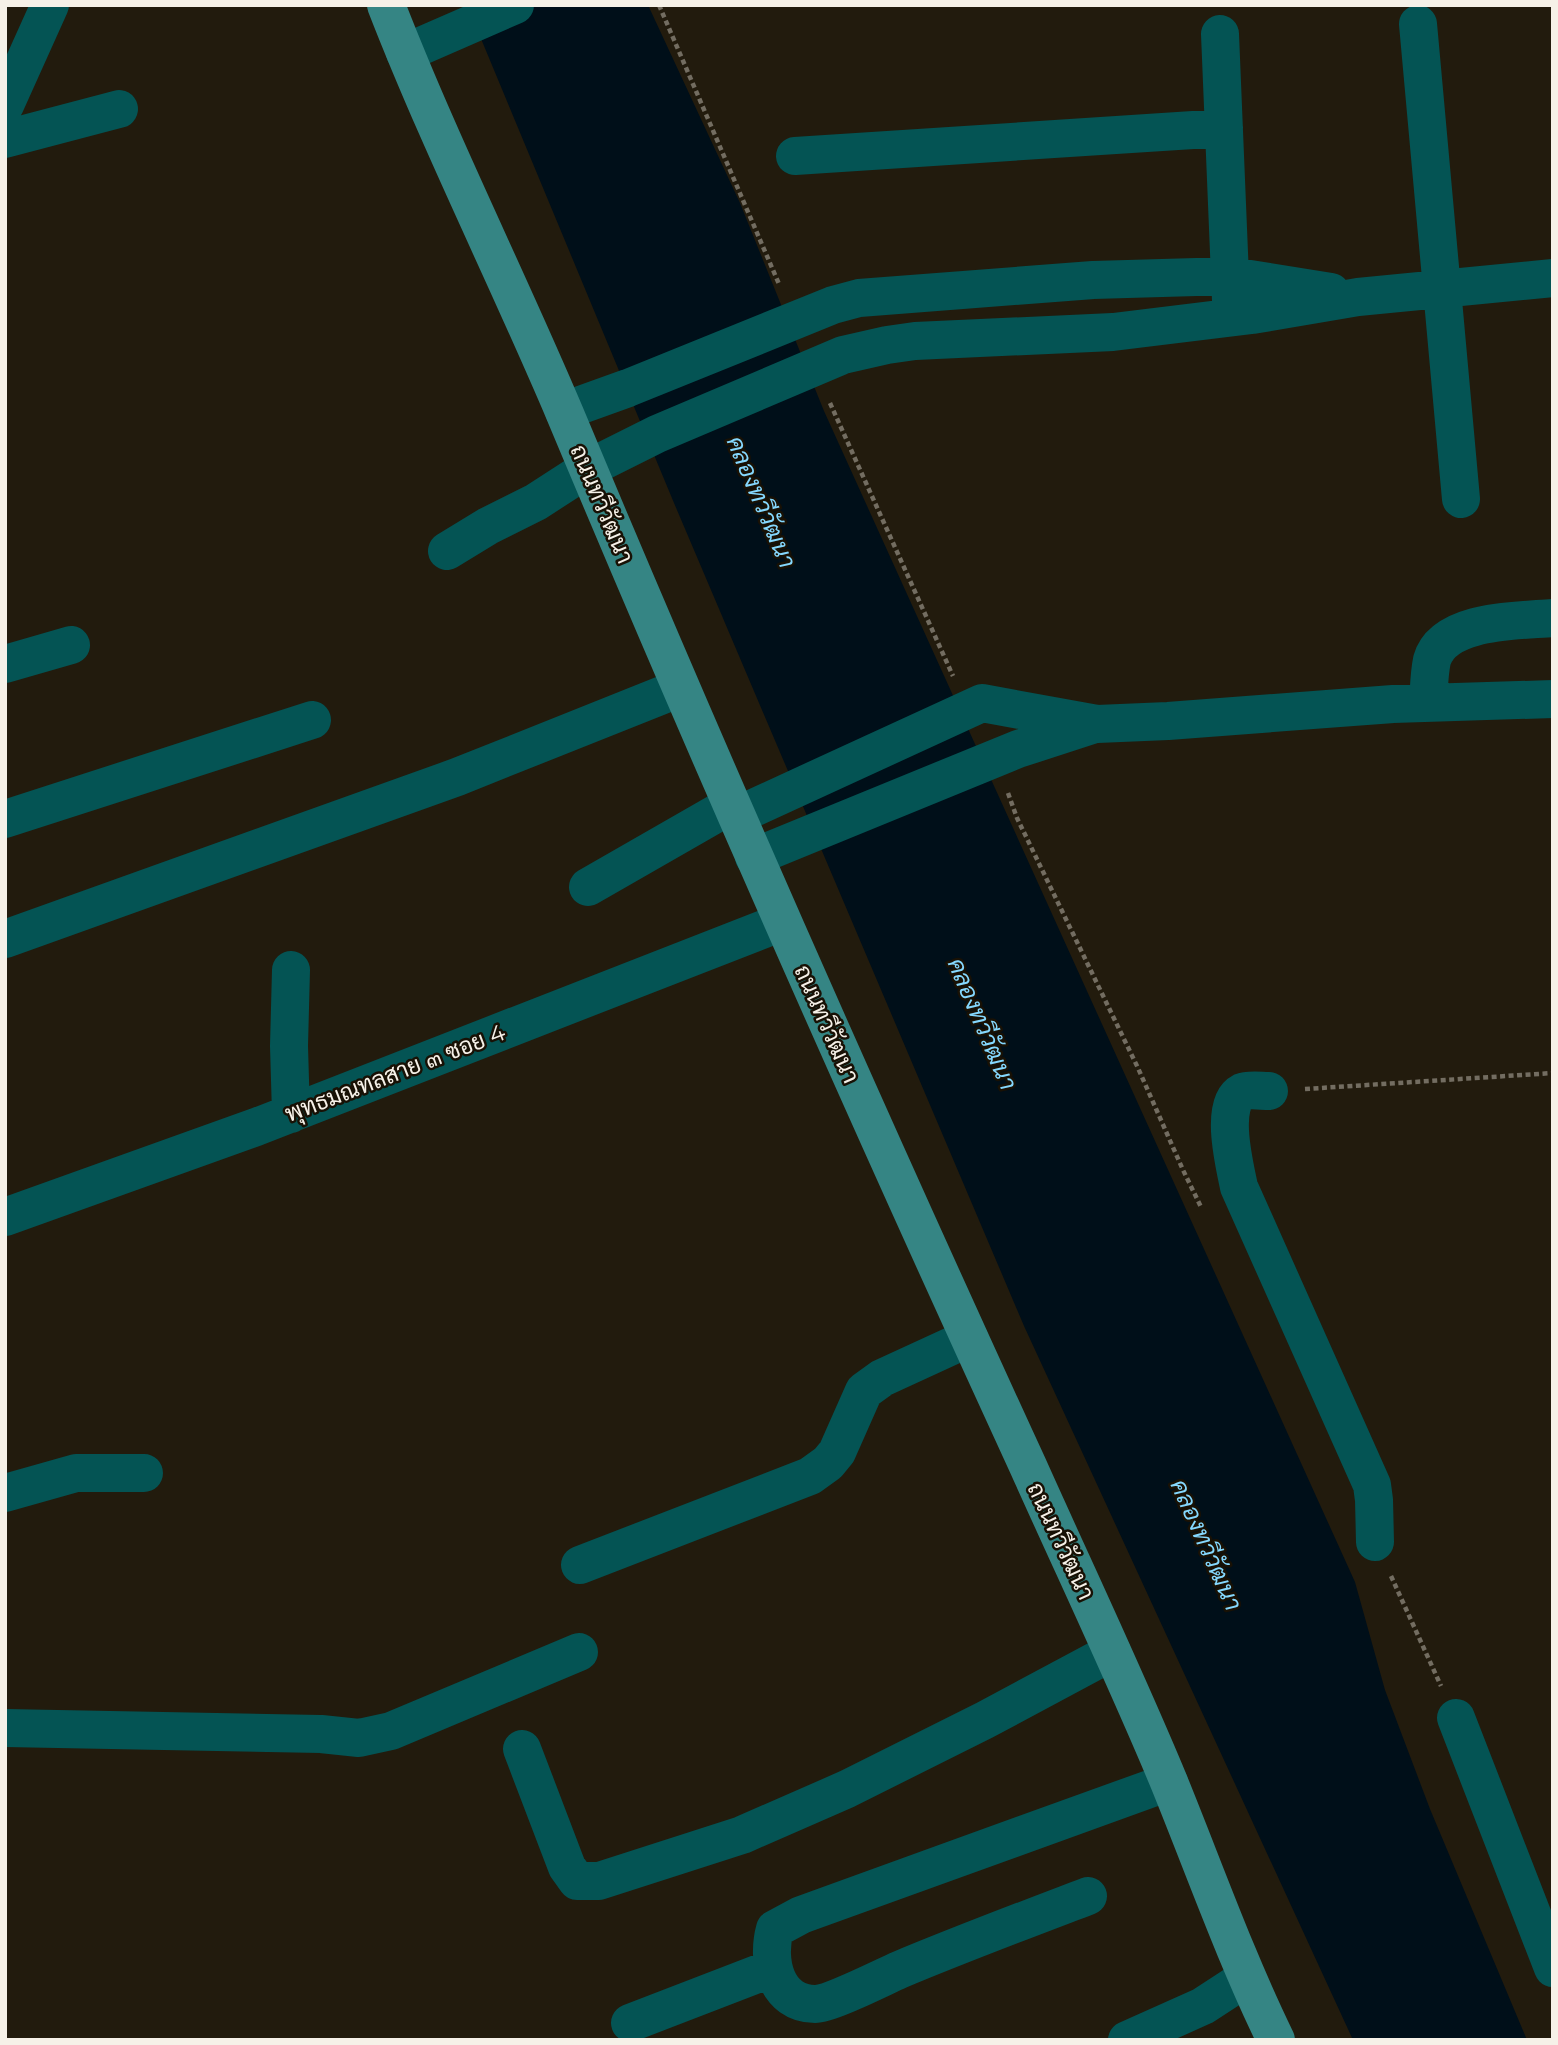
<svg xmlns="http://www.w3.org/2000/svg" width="1558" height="2045" font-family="Montserrat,Sarabun,sans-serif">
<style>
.water{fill:#000f19}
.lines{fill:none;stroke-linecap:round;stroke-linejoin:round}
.path{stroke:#736d61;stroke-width:4.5;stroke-dasharray:5 3.5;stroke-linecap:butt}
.minor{stroke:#045454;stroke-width:38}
.major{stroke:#358584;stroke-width:38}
.labels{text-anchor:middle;stroke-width:5;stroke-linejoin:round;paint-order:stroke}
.street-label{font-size:23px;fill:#f6f1e8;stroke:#181105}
.water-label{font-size:24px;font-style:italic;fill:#85d8fe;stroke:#181105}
</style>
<rect width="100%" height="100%" fill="#221b0d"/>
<!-- water -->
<path class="water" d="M 467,5 L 648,5 L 740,203 L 824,411 L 1355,1582 L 1385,1690 L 1430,1809 L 1527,2040 L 1353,2040 L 1024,1326 L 674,503 Z"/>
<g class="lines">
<!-- path -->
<path class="path" d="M 659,5 L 779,284
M 830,403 L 953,676
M 1008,793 L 1017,818 L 1138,1068 L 1183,1170 L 1201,1207
M 1305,1089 L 1553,1073
M 1391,1576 L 1441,1686"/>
<!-- minor -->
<path class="minor" d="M 1418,24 L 1461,499
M 1220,34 L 1231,301
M 405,53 L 515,5
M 5,105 L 50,5
M 5,139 L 119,109
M 795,156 L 1224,128
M 564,411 L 628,388 L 833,305 L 859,298 L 1093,280 L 1231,276 L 1331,292
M 447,551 L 488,526 L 536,502 L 587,469 L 657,434 L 843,355 L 887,345 L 915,341 L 1113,332 L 1252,315 L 1358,297 L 1553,278
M 5,664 L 71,645
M 1428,703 C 1429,690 1429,674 1432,660 C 1444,619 1519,621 1553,618
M 736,816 L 982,703 L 1097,724 L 1168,721 L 1393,704 L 1553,699
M 5,819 L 312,720
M 754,857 L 1018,749 L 1092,725
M 588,887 L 731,805
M 5,939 L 457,777 L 680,688
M 291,970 L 289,1046 L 291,1114
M 1269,1091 C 1261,1091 1249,1089 1242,1092 C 1219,1104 1235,1167 1239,1187 L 1372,1485 L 1374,1500 L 1375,1542
M 5,1217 L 256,1127 L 782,922
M 5,1493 L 76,1473 L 144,1473
M 580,1565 L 810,1476 L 828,1463 L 837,1452 L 864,1391 L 882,1378 L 969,1338
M 1456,1718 L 1553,1968
M 5,1728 L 321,1734 L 359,1738 L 391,1731 L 579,1652
M 522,1749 L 567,1867 L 577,1881 L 599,1881 L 742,1835 L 847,1789 L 985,1720 L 1112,1652
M 1088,1896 C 1025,1920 961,1944 899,1970 C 883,1977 830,2004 815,2004 C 776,2004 766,1961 775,1929 L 801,1915 L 1169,1782
M 630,2023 L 773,1968
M 1127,2040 L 1203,2006 L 1246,1978"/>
<!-- major -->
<path class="major" d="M 386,5 C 440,144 507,277 565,414 C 713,768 868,1118 1028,1466 C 1075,1571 1125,1676 1169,1782 C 1204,1868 1235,1956 1276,2040"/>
</g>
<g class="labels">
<!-- street labels -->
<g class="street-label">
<text transform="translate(602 504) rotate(67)" y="8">ถนนทวีวัฒนา</text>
<text transform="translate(827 1024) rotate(66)" y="8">ถนนทวีวัฒนา</text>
<text transform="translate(395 1073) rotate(-21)" y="8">พุทธมณทลสาย ๓ ซอย 4</text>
<text transform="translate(1061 1541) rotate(65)" y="8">ถนนทวีวัฒนา</text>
</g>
<!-- water labels -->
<g class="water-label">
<text transform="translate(761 502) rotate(67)" y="8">คลองทวีวัฒนา</text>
<text transform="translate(982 1024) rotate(67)" y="8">คลองทวีวัฒนา</text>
<text transform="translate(1206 1545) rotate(66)" y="8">คลองทวีวัฒนา</text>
</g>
</g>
<!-- border -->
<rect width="1558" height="2045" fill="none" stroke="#f6f1e8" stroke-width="14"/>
</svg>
